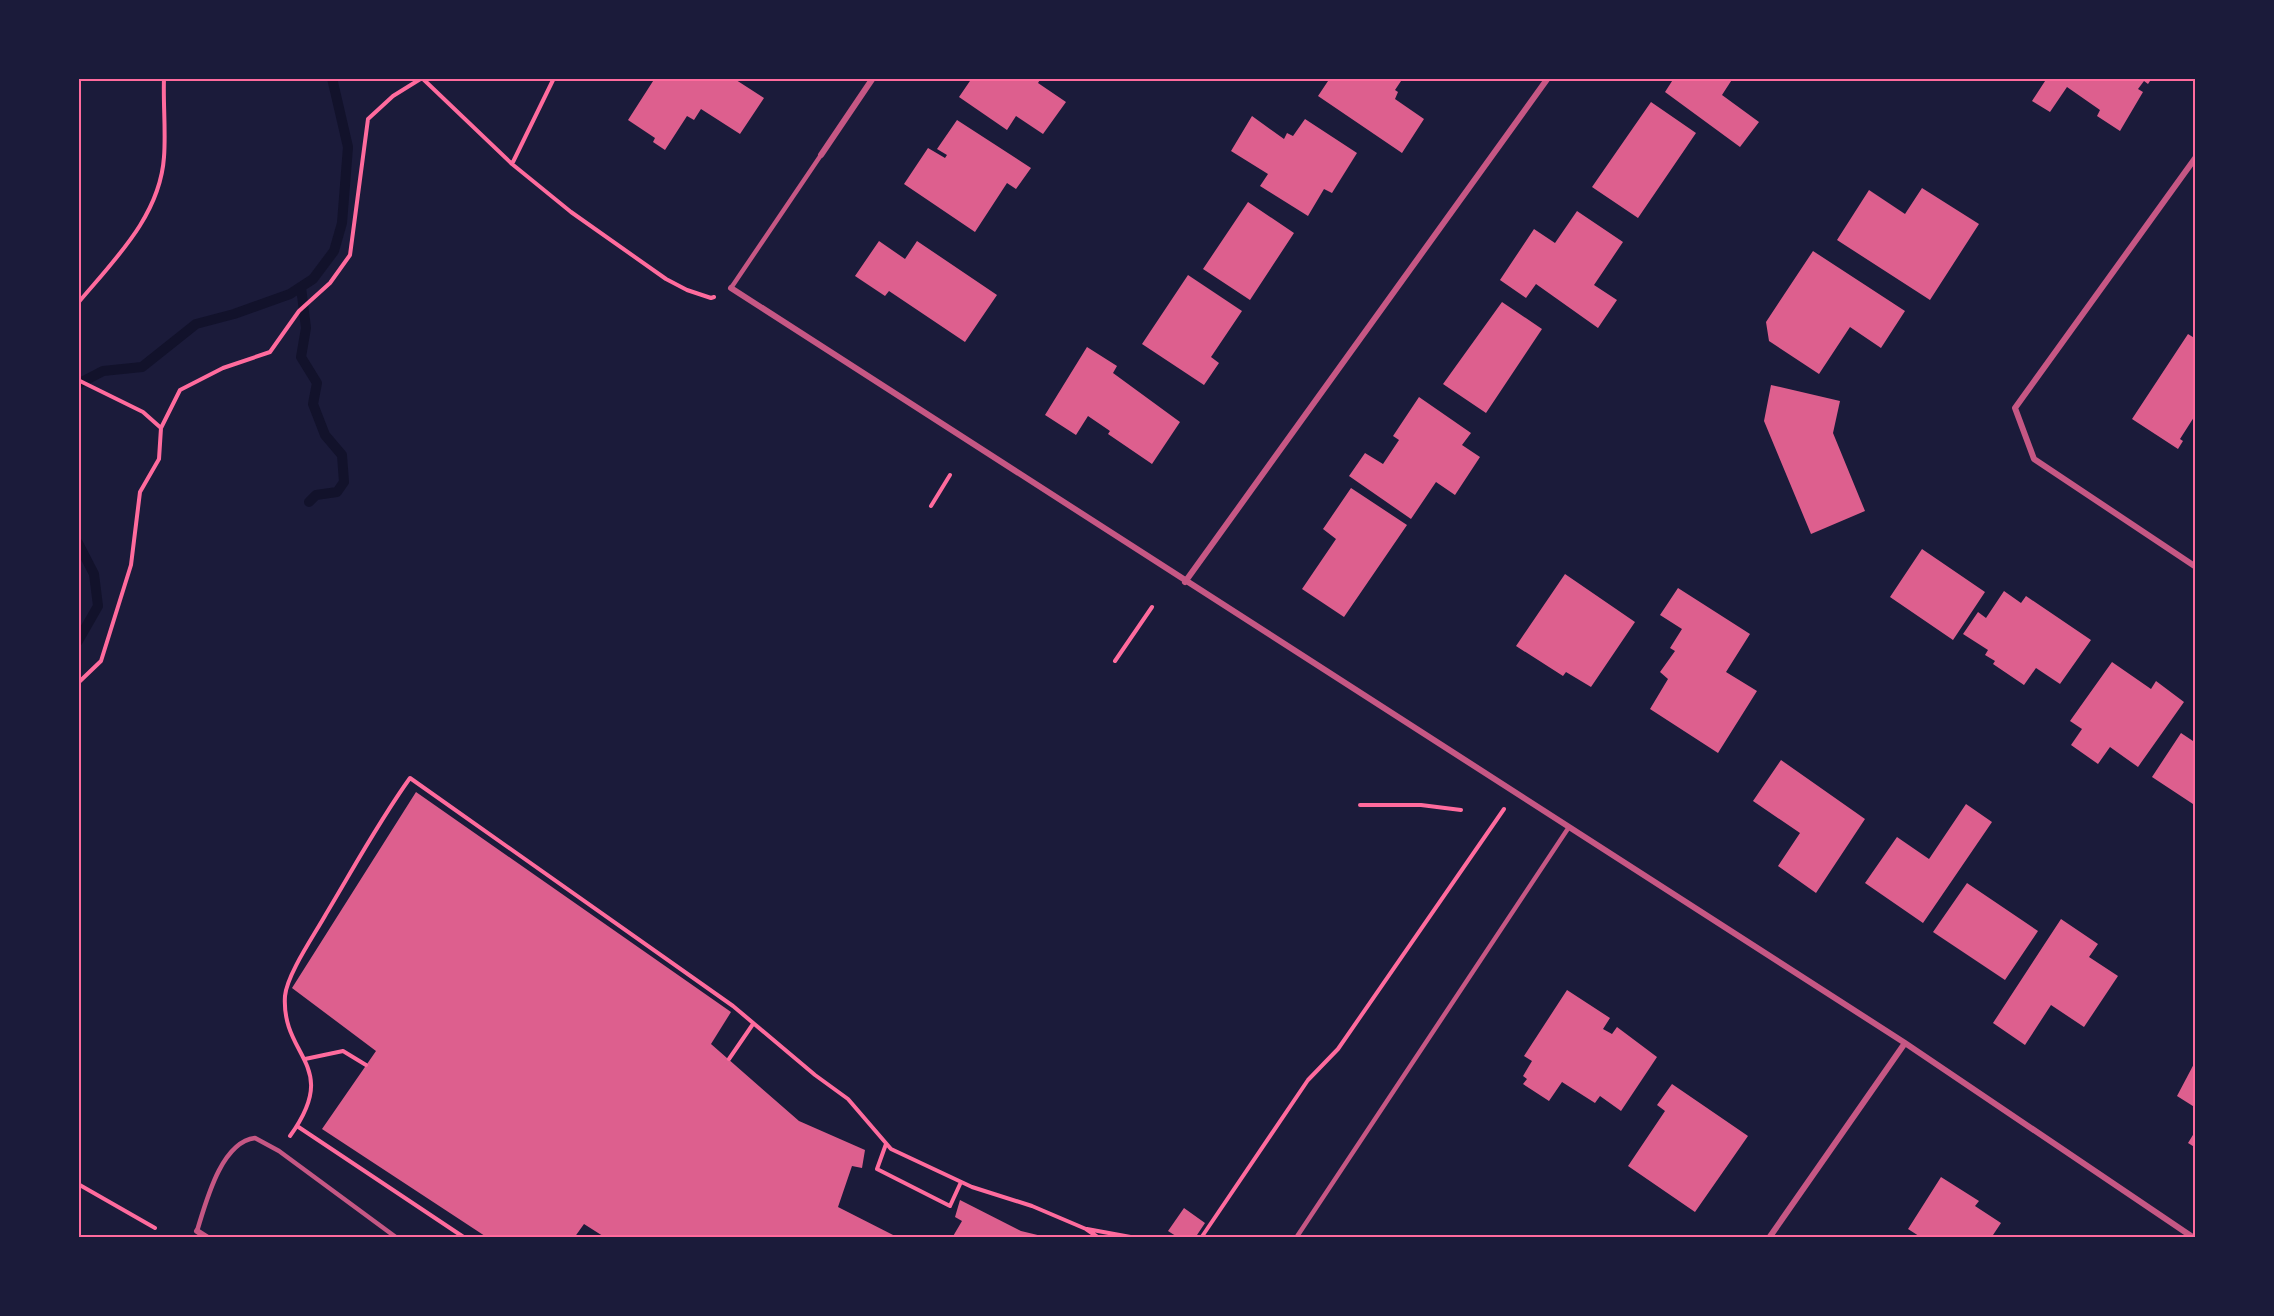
<svg xmlns="http://www.w3.org/2000/svg" width="2274" height="1316" font-family="Mulish,sans-serif">
<style>
.lines{fill:none;stroke-linecap:round;stroke-linejoin:round}
.stream{stroke:#12122b;stroke-width:10}
.building{fill:#dd5f8e}
.path{stroke:#ff6b9d;stroke-width:4}
.service{stroke:#c65784;stroke-width:4.5}
.minor{stroke:#c65784;stroke-width:6}
.neatline{fill:none;stroke:#ff6b9d;stroke-width:2}
</style>
<rect width="100%" height="100%" fill="#1b1b3a"/>
<g class="lines">
<!-- stream -->
<path class="stream" d="M 301,287 L 306,328 L 301,357 L 317,383 L 313,404 L 325,435 L 342,455 L 344,482 L 337,492 L 316,495 L 309,502
M 78,384 L 103,371 L 142,367 L 196,324 L 234,314 L 290,294 L 313,279 L 334,251 L 342,223 L 348,147 L 332,78
M 78,543 L 94,574 L 98,606 L 78,641"/>
</g>
<!-- building -->
<path class="building" d="M 655,78 L 733,78 L 764,98 L 740,134 L 701,109 L 694,120 L 687,116 L 665,150 L 653,142 L 655,138 L 628,120 Z
M 972,78 L 1041,78 L 1038,83 L 1066,102 L 1043,134 L 1016,116 L 1007,130 L 959,97 Z
M 1330,78 L 1403,78 L 1395,90 L 1398,92 L 1395,99 L 1424,119 L 1402,153 L 1318,96 Z
M 1674,78 L 1733,78 L 1722,95 L 1759,122 L 1740,147 L 1665,92 Z
M 2047,78 L 2152,78 L 2148,84 L 2144,81 L 2138,89 L 2143,92 L 2120,131 L 2097,116 L 2100,110 L 2067,87 L 2050,112 L 2032,101 Z
M 1651,102 L 1696,133 L 1638,218 L 1592,187 Z
M 1252,116 L 1284,139 L 1287,133 L 1293,136 L 1305,119 L 1357,153 L 1332,193 L 1324,189 L 1308,216 L 1260,186 L 1268,174 L 1231,151 Z
M 957,120 L 1031,168 L 1016,189 L 1007,183 L 975,232 L 904,184 L 928,148 L 945,158 L 947,155 L 937,149 Z
M 1922,188 L 1979,224 L 1930,300 L 1837,240 L 1869,190 L 1905,214 Z
M 1248,202 L 1294,233 L 1250,300 L 1203,269 Z
M 1577,211 L 1623,242 L 1594,285 L 1617,300 L 1598,328 L 1536,284 L 1526,298 L 1500,280 L 1534,229 L 1555,243 Z
M 879,241 L 905,259 L 917,241 L 997,295 L 965,342 L 889,291 L 885,296 L 855,276 Z
M 1813,251 L 1905,311 L 1881,348 L 1850,327 L 1819,374 L 1769,341 L 1766,322 Z
M 1188,275 L 1242,311 L 1211,357 L 1219,363 L 1204,385 L 1142,344 Z
M 1502,302 L 1542,329 L 1486,413 L 1443,384 Z
M 2188,334 L 2196,339 L 2196,414 L 2180,439 L 2183,441 L 2178,449 L 2132,419 Z
M 1087,347 L 1117,366 L 1113,373 L 1180,422 L 1152,464 L 1108,434 L 1110,431 L 1088,416 L 1076,435 L 1045,415 Z
M 1771,385 L 1840,401 L 1833,433 L 1865,511 L 1811,534 L 1764,421 Z
M 1419,397 L 1471,433 L 1462,445 L 1480,457 L 1455,495 L 1436,482 L 1411,519 L 1349,476 L 1365,453 L 1383,464 L 1399,440 L 1393,436 Z
M 1351,488 L 1407,525 L 1344,617 L 1302,589 L 1336,539 L 1323,529 Z
M 1922,549 L 1985,592 L 1953,640 L 1890,597 Z
M 1565,574 L 1635,622 L 1591,687 L 1566,672 L 1563,676 L 1516,646 Z
M 1678,588 L 1750,634 L 1726,672 L 1757,691 L 1718,753 L 1650,709 L 1668,679 L 1660,672 L 1675,651 L 1670,648 L 1682,629 L 1660,615 Z
M 2004,591 L 2021,603 L 2026,596 L 2091,640 L 2060,684 L 2036,668 L 2024,685 L 1993,664 L 1995,661 L 1985,655 L 1988,650 L 1963,634 L 1978,612 L 1986,618 Z
M 2112,662 L 2151,689 L 2156,681 L 2184,702 L 2138,767 L 2110,747 L 2098,764 L 2071,745 L 2082,729 L 2070,721 Z
M 2181,733 L 2196,743 L 2196,806 L 2152,777 Z
M 1781,760 L 1865,819 L 1816,893 L 1778,866 L 1800,833 L 1753,801 Z
M 416,792 L 731,1012 L 711,1044 L 799,1121 L 865,1150 L 862,1168 L 852,1166 L 838,1207 L 899,1238 L 606,1238 L 584,1224 L 574,1238 L 488,1238 L 322,1129 L 376,1051 L 292,988 Z
M 1966,804 L 1992,822 L 1923,923 L 1865,883 L 1897,837 L 1929,859 Z
M 1967,883 L 2038,931 L 2005,980 L 1933,932 Z
M 2061,919 L 2098,944 L 2089,957 L 2118,976 L 2084,1027 L 2051,1005 L 2025,1045 L 1993,1023 Z
M 1567,990 L 1610,1018 L 1603,1029 L 1612,1034 L 1617,1027 L 1657,1057 L 1621,1111 L 1600,1096 L 1595,1103 L 1562,1082 L 1549,1101 L 1523,1084 L 1527,1079 L 1523,1076 L 1532,1061 L 1524,1056 Z
M 2196,1060 L 2196,1108 L 2177,1096 Z
M 1672,1084 L 1748,1136 L 1695,1212 L 1628,1166 L 1665,1111 L 1657,1105 Z
M 2196,1130 L 2196,1148 L 2188,1143 Z
M 1941,1177 L 1979,1201 L 1975,1206 L 2001,1223 L 1991,1238 L 1922,1238 L 1908,1229 Z
M 960,1200 L 1021,1231 L 1050,1238 L 952,1238 L 962,1221 L 955,1217 Z
M 1184,1208 L 1205,1223 L 1195,1238 L 1179,1238 L 1168,1231 Z"/>
<g class="lines">
<!-- path -->
<path class="path" d="M 512,164 L 554,78
M 78,303 C 114,260 160,216 164,157 C 166,131 163,104 164,78
M 78,380 L 143,412 L 161,428
M 931,506 L 950,475
M 1115,661 L 1152,607
M 78,683 L 101,661 L 131,565 L 140,492 L 159,459 L 161,428 L 180,390 L 223,368 L 270,352 L 299,311 L 330,283 L 350,255 L 368,119 L 393,96 L 422,78 L 512,164 L 571,212 L 666,279 L 687,290 L 711,298 L 714,297
M 1360,805 L 1421,805 L 1461,810
M 305,1059 L 343,1051 L 366,1065
M 729,1059 L 753,1024
M 297,1126 L 465,1238
M 290,1136 C 342,1064 281,1058 285,996 C 287,974 315,934 326,914 C 353,869 379,821 410,778 L 733,1006 L 815,1075 L 848,1099 L 891,1149 L 972,1187 L 1032,1206 L 1086,1229 L 1099,1238
M 886,1144 L 877,1169 L 950,1206 L 961,1182
M 78,1184 L 155,1228
M 1087,1229 L 1136,1238 L 1166,1238
M 1201,1238 L 1308,1080 L 1338,1049 L 1504,809"/>
<!-- service -->
<path class="service" d="M 731,288 L 821,155
M 197,1231 C 206,1202 221,1142 255,1138 L 279,1151 L 397,1238
M 1296,1238 L 1569,827"/>
<!-- minor -->
<path class="minor" d="M 821,155 L 873,78
M 2196,157 L 2015,408 L 2034,459 L 2196,567
M 731,288 L 1905,1043 L 2194,1238
M 1185,582 L 1548,78
M 197,1231 L 208,1238
M 1769,1238 L 1905,1043"/>
</g>
<!-- border -->
<rect width="2274" height="1316" fill="none" stroke="#1b1b3a" stroke-width="159"/>
<rect x="80" y="80" width="2114" height="1156" class="neatline"/>
</svg>
